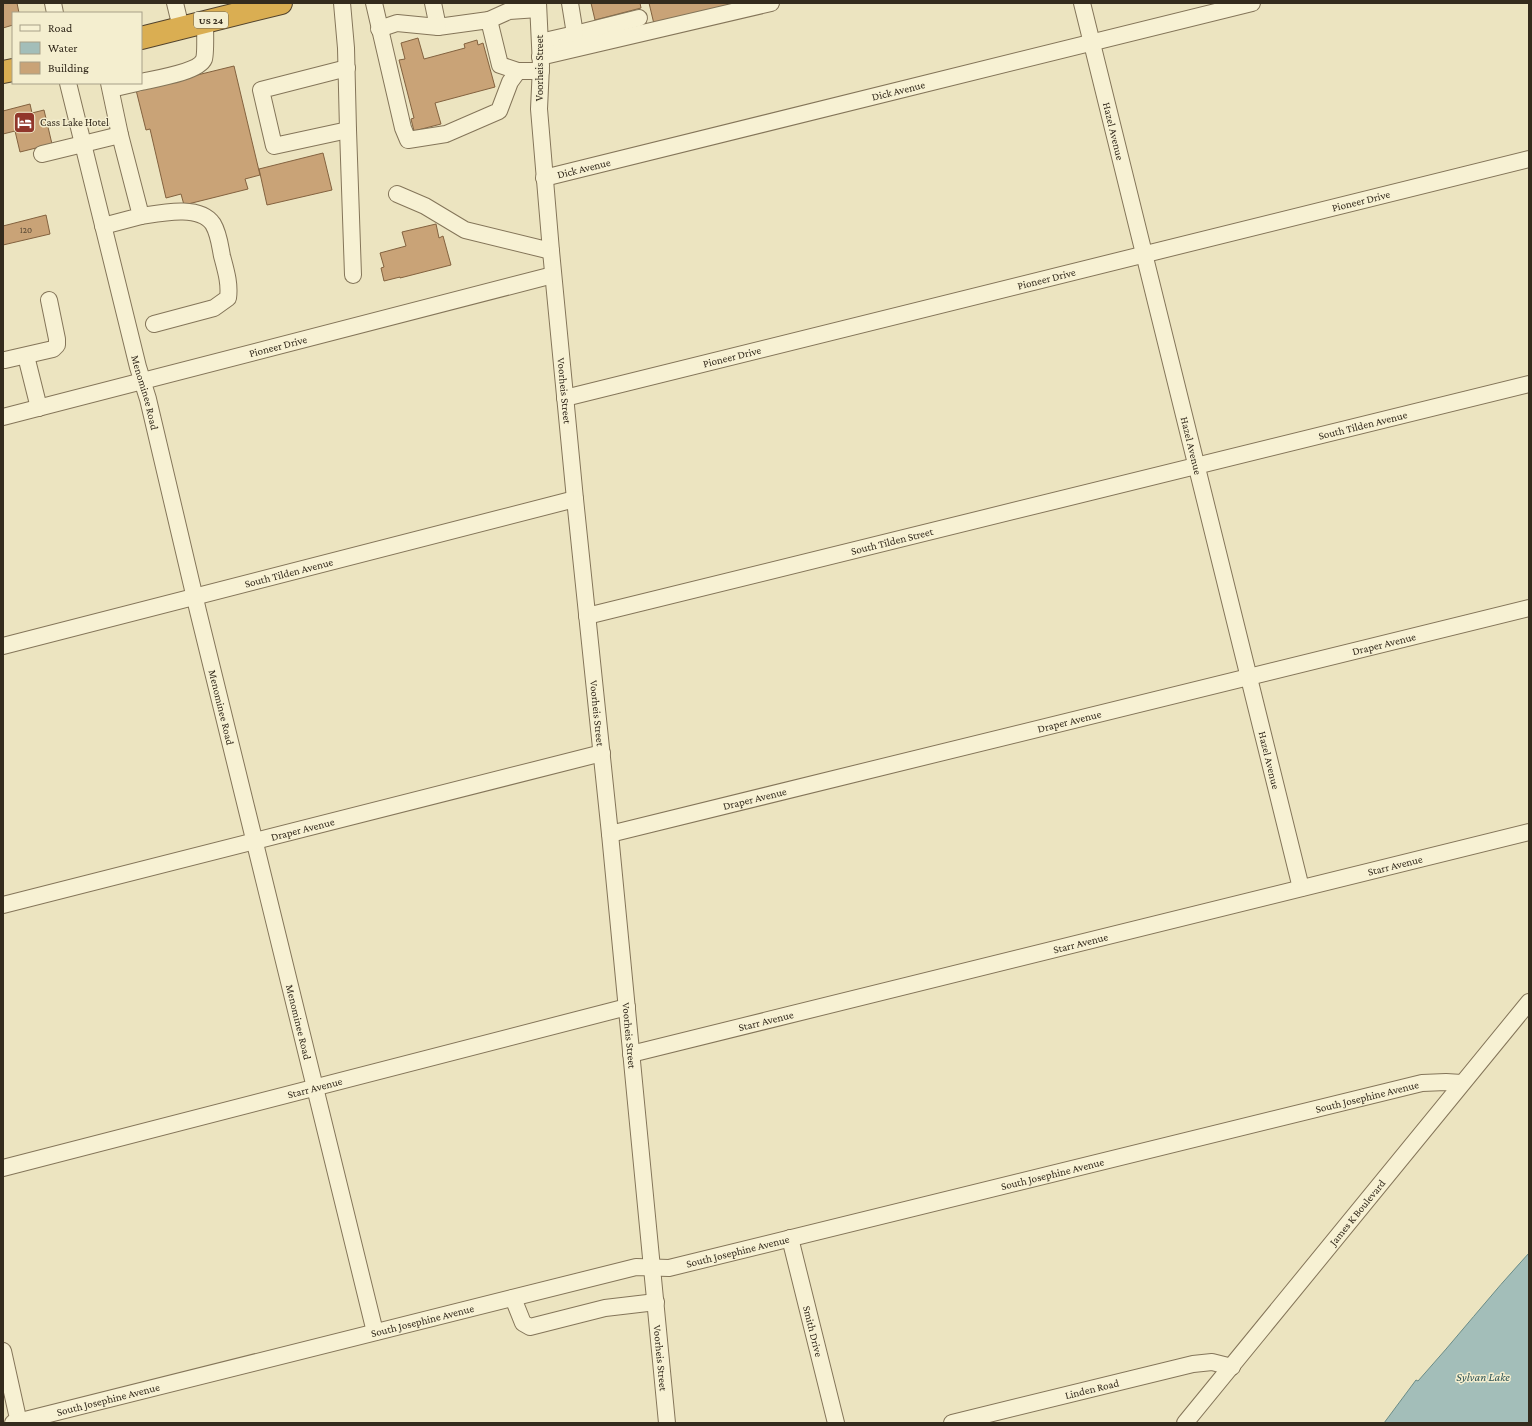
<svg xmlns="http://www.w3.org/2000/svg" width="1532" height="1426" font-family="'Crimson Pro',serif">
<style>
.water{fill:#a3beb9;stroke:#6b8c87}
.building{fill:#c9a377;stroke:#83623f}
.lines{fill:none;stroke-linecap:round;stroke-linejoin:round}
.minor-casing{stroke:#847559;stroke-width:18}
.highway-casing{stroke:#52432d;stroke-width:24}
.minor{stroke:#f7f1d3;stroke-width:16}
.highway{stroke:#daae52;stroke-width:22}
.labels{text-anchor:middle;stroke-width:3;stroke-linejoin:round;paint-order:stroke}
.number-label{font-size:9px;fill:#594934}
.shield{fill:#f4eecf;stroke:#6e6652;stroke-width:1}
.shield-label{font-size:10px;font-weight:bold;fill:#342b1d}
.street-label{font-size:11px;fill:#342b1d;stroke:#f4eecf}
.poi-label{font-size:11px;fill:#342b1d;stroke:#f4eecf;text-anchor:start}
.water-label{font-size:12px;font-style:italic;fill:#2c5254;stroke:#f4eecf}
</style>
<rect width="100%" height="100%" fill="#ece4c0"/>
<!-- water -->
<path class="water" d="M 1529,1253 L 1529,1423 L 1384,1423 L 1416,1380 L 1418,1381 C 1456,1339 1491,1294 1529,1253 Z"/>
<!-- building -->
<path class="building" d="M 3,3 L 17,3 L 19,13 L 13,13 L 13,25 L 3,28 Z
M 591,3 L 640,3 L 641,8 L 595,20 Z
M 649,3 L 727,3 L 728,6 L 654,24 Z
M 418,38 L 424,59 L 465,48 L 464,44 L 477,40 L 478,45 L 483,43 L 495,87 L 435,103 L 441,124 L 414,131 L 411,119 L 414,118 L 399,60 L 405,59 L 401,43 Z
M 234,66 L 260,175 L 245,179 L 248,189 L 184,205 L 181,194 L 166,198 L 150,129 L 146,130 L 136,90 Z
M 30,104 L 32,113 L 44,110 L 52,144 L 20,152 L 15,131 L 3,134 L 3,111 Z
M 323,153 L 332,190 L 267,205 L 259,169 Z
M 46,215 L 50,234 L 3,245 L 3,226 Z
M 436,224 L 439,238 L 443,236 L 451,265 L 400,278 L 400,277 L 384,281 L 381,268 L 384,267 L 380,253 L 406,246 L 402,232 Z"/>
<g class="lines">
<defs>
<g id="minor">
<path d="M 53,3 L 55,13"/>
<path d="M 175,3 L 181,28"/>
<path d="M 342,3 L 346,48 L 348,130 L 353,275"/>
<path d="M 374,3 L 403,128 L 408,140 L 446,134 L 499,111 L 510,82 L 518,71 L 541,71"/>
<path d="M 433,3 L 438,27 L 489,20 L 500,65 L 518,71"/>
<path id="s1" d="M 538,3 L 541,66 L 539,109 L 551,251 L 575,499 L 610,834 L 667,1423"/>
<path id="s2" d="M 1082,3 L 1301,888"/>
<path d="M 489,20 L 509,11 L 538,9"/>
<path d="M 379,29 L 397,23 L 438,27"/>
<path d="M 575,34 L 639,18"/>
<path d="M 540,42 L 575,34 L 570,3"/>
<path d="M 540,57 L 771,3"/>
<path d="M 347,68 L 261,90 L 274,146 L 348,130"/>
<path d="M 141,82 C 154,79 199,72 204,59 C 206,53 205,29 205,22"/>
<path id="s3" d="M 68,83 L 138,367 L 148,399 L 198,611 L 375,1332"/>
<path d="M 111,89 L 137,83"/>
<path d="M 42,154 L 120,135"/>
<path id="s4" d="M 544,178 L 1252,3"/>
<path d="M 397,194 L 425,206 L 465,230 L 551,251"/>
<path d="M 141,216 C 160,213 200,204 213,224 C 219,234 220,246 222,256 C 226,271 230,284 228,298 L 214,308 L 154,324"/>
<path d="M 103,226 L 141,216 L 120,135 L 109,83"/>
<path d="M 26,356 L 39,408"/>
<path d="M 5,360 L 53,349 L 57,345 L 57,339 L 49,300"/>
<path id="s5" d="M 565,398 L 1529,159"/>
<path id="s6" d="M 3,417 L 553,275"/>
<path id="s7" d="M 587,616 L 1529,384"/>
<path id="s8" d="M 3,646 L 575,499"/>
<path id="s9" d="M 610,834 L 1529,608"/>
<path id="s10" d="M 3,905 L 602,753"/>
<path id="s11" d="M 631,1054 L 1529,832"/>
<path id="s12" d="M 3,1168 L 627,1007"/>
<path id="s13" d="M 790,1238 L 836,1423"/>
<path d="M 513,1298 L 523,1323 L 530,1327 L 605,1308 L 656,1302"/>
<path d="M 3,1351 L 19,1423"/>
<path id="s14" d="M 13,1423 L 636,1267 L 669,1268 L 1422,1083 L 1446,1082 L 1462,1083"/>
<path id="s15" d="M 952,1423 L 1193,1364 L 1212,1362 L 1232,1367"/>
<path id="s16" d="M 1185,1423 L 1529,1002"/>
</g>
<path id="highway" d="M 141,38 L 281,3
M 3,72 L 13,70"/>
</defs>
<!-- minor casing -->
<use href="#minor" class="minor-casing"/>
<!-- highway casing -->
<use href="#highway" class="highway-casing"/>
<!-- minor -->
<use href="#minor" class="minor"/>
<!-- highway -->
<use href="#highway" class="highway"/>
</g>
<!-- icons -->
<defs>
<symbol id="hotel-square" viewBox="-11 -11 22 22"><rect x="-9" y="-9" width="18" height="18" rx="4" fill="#91362b" stroke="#f4eecf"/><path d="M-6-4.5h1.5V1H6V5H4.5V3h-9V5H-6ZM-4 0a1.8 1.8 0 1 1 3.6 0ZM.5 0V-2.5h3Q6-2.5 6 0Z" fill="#fff"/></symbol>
</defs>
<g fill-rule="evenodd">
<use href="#hotel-square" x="12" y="110" width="25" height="25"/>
</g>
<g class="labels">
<!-- number labels -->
<g class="number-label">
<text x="26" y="233">120</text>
</g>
<!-- shield labels -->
<rect class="shield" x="194" y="12" width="34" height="16" rx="3"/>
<g class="shield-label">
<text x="211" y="24">US 24</text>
</g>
<!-- street labels -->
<g class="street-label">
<text transform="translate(539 68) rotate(-90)" y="4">Voorheis Street</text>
<text dy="4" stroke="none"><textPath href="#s4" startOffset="365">Dick Avenue</textPath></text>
<text dy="4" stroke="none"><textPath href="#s2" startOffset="132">Hazel Avenue</textPath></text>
<text dy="4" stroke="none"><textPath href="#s4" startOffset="41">Dick Avenue</textPath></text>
<text dy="4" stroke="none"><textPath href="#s5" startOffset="820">Pioneer Drive</textPath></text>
<text dy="4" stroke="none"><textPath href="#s5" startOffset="496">Pioneer Drive</textPath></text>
<text dy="4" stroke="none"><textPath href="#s6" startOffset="284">Pioneer Drive</textPath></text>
<text dy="4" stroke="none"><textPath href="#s5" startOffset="172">Pioneer Drive</textPath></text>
<text dy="4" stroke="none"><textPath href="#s1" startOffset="389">Voorheis Street</textPath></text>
<text dy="4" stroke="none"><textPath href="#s3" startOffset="319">Menominee Road</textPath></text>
<text dy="4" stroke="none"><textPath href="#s7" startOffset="799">South Tilden Avenue</textPath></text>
<text dy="4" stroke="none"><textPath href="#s2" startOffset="456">Hazel Avenue</textPath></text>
<text dy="4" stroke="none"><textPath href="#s7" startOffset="314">South Tilden Street</textPath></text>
<text dy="4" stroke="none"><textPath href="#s8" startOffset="295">South Tilden Avenue</textPath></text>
<text dy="4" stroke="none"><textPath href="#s9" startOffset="797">Draper Avenue</textPath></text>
<text dy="4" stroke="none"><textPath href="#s3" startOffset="643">Menominee Road</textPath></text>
<text dy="4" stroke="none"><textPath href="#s1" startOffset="713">Voorheis Street</textPath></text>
<text dy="4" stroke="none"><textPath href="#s9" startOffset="473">Draper Avenue</textPath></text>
<text dy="4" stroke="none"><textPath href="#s2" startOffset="780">Hazel Avenue</textPath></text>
<text dy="4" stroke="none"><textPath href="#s9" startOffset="149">Draper Avenue</textPath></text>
<text dy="4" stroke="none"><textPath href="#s10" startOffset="309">Draper Avenue</textPath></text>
<text dy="4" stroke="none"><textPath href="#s11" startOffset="787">Starr Avenue</textPath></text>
<text dy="4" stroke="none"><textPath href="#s11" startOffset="463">Starr Avenue</textPath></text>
<text dy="4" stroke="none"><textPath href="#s11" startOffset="139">Starr Avenue</textPath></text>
<text dy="4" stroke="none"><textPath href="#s3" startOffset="967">Menominee Road</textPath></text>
<text dy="4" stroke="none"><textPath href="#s1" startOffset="1037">Voorheis Street</textPath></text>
<text dy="4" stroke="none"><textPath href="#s12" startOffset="322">Starr Avenue</textPath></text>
<text dy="4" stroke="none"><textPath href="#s14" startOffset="1394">South Josephine Avenue</textPath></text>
<text dy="4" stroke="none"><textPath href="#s14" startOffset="1070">South Josephine Avenue</textPath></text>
<text dy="4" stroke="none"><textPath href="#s16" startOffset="272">James K Boulevard</textPath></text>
<text dy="4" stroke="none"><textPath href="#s14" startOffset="746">South Josephine Avenue</textPath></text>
<text dy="4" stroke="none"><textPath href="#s14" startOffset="422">South Josephine Avenue</textPath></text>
<text dy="4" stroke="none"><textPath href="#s13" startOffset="96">Smith Drive</textPath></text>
<text dy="4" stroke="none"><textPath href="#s1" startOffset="1361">Voorheis Street</textPath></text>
<text dy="4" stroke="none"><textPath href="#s15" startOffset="144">Linden Road</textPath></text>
<text dy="4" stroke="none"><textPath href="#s14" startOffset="98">South Josephine Avenue</textPath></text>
</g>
<!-- poi labels -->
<g class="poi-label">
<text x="40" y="126">Cass Lake Hotel</text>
</g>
<!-- water labels -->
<g class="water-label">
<text x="1483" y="1381">Sylvan Lake</text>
</g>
</g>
<!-- border -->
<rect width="1532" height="1426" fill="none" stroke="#342b1d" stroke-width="8"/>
<!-- legend -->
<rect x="12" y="12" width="130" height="72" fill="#f4eecf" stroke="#a7a088"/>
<rect x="20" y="25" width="20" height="6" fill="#f7f1d3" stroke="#a7a088"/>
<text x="48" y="32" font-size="12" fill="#342b1d">Road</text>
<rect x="20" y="42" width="20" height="12" fill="#a3beb9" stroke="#a7a088"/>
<text x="48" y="52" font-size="12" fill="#342b1d">Water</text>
<rect x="20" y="62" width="20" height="12" fill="#c9a377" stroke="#a7a088"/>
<text x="48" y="72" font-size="12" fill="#342b1d">Building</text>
</svg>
